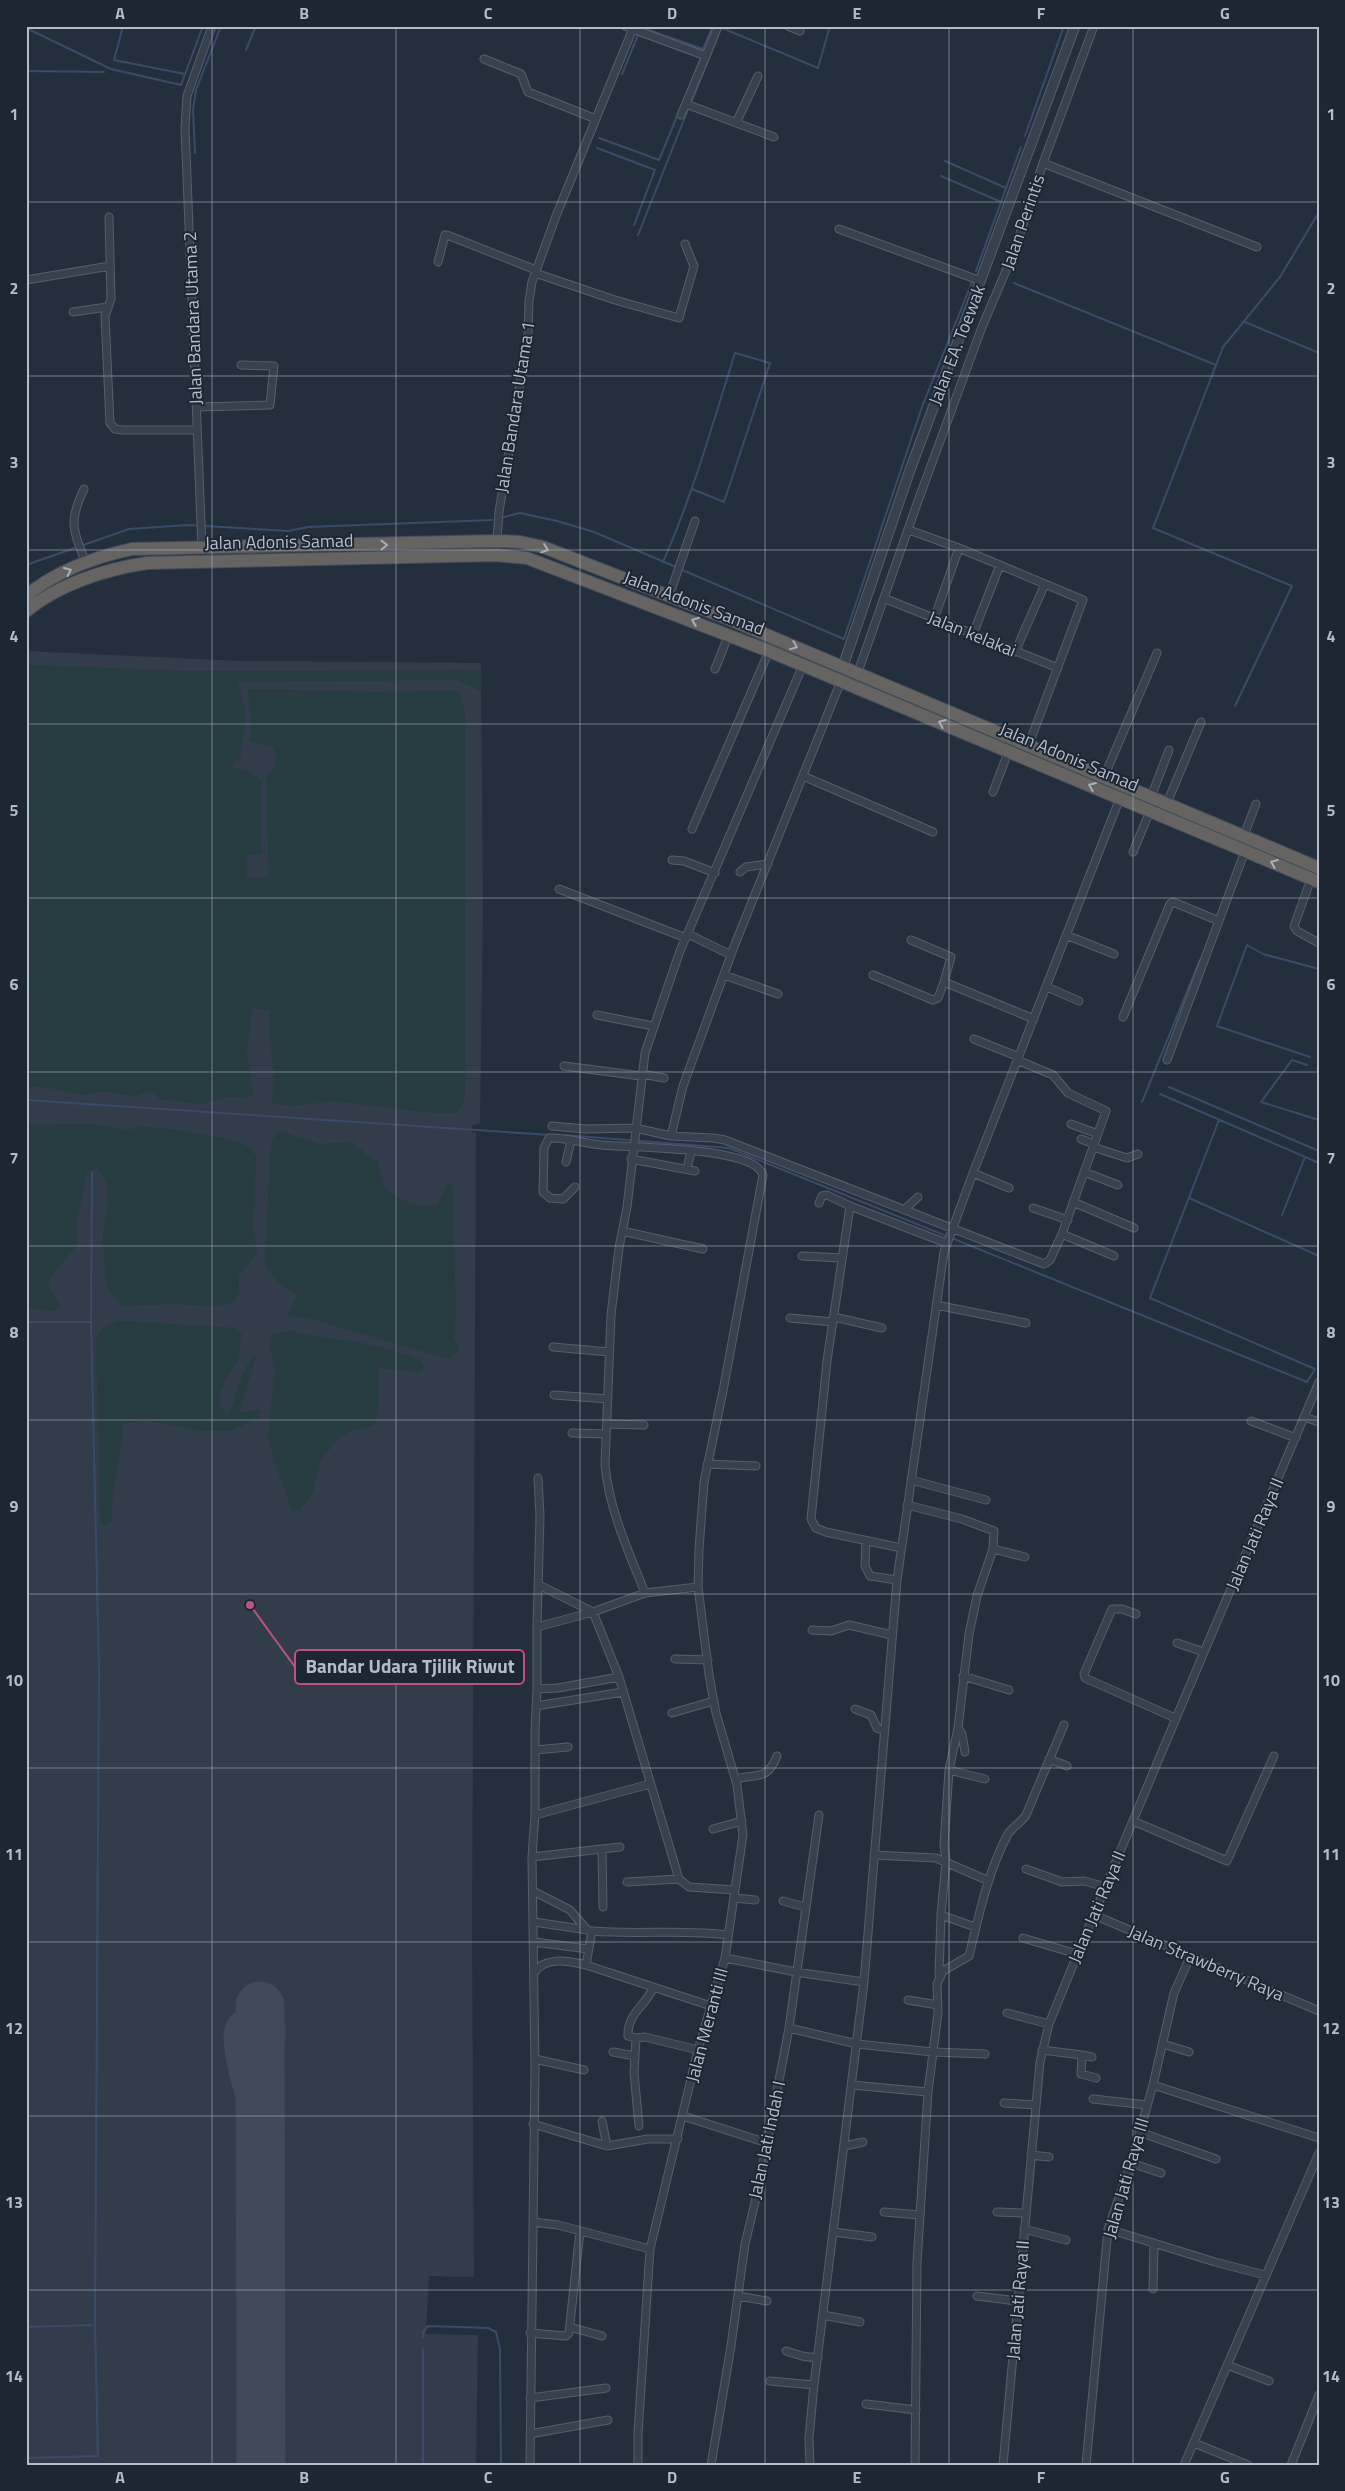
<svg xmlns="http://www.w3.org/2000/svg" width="1345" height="2491" font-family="'Titillium Web',sans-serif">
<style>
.airport{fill:#323c4b}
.green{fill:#263c3f}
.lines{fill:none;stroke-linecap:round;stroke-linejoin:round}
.stream{stroke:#394c67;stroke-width:2}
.taxiway{stroke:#3f4a5a;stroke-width:20}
.runway{stroke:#3f4a5a;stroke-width:49}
.minor-casing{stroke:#565f6c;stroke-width:9}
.tertiary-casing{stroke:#565f6c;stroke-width:11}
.trunk-casing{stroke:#434c59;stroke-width:14}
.minor{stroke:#38414e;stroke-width:7}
.tertiary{stroke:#38414e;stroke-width:9}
.trunk{stroke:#656462;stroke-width:12}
.oneway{stroke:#a8afba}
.grid{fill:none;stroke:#b4bcc9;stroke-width:1;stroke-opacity:0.55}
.labels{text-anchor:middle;stroke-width:4;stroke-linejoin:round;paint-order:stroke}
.street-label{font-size:18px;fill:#b4bcc9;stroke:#1d2633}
.leader{fill:none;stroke:#bd5182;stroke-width:2}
.callout-dot{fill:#bd5182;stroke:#1d2633;stroke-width:2}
.callout{fill:#1d2633;stroke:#bd5182;stroke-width:2}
.callout-label{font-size:19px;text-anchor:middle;font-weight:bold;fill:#b4bcc9}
.neatline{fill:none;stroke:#b4bcc9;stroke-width:2}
.grid-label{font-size:16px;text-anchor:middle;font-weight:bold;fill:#b4bcc9}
</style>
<rect width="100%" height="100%" fill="#242f3e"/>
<!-- airport -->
<path class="airport" d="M 26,651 L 241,661 L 481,663 L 483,909 L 480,1123 L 472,1126 L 472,1132 L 476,1133 L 472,1930 L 474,2277 L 429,2276 L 426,2334 L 478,2335 L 476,2465 L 26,2465 Z"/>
<!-- green -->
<path class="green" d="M 26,665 L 189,671 L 481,670 L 481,691 L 456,680 L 237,682 L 243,700 L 246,716 L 240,761 L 234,760 L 233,768 L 244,769 L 262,781 L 262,854 L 246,855 L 247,878 L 269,877 L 266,776 C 278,769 279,757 272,746 L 250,741 L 250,712 L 248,689 L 375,692 L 459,691 L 465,714 L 465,1099 L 458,1113 L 436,1113 L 332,1101 L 292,1106 L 272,1103 C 278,1074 267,1042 270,1011 L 252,1008 L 247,1053 L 253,1096 L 246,1098 L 228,1097 L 201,1104 L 160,1099 L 151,1091 L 136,1096 L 101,1091 L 82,1095 L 50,1088 L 26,1086 Z
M 93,1124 L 130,1130 L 137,1126 C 162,1128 224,1135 245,1145 C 249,1147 253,1152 256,1156 L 253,1230 L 257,1253 L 239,1275 L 239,1294 L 232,1303 L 210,1306 L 172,1304 L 123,1306 L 111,1294 L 106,1284 L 103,1234 L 108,1203 L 107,1184 L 98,1168 L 87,1172 L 76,1228 L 78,1244 L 51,1276 L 48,1284 L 60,1306 L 54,1311 L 26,1308 L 26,1127 L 31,1125 Z
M 280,1131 L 319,1144 L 349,1142 L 378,1162 L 384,1188 C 404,1202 412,1207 437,1205 L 448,1182 L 452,1185 L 456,1311 L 454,1339 L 460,1349 L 449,1359 L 308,1318 L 287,1316 L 298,1295 C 283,1286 273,1280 265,1264 L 270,1155 L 272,1140 Z
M 118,1321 L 236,1328 L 242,1335 C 239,1343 241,1351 238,1358 C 232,1373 205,1402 229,1415 C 236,1400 242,1363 256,1356 L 239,1413 L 261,1409 L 258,1419 L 228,1431 L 201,1431 L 149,1421 L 123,1423 C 122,1456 111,1487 112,1521 L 104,1525 L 100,1522 L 96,1338 L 103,1327 Z
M 292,1331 C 313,1338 335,1339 357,1342 C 379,1346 400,1353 421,1360 L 425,1368 L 419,1372 L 378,1368 L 379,1407 L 374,1425 L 348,1432 L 337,1439 L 320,1462 L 313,1493 L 300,1510 L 292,1511 L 274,1460 L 268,1436 L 275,1368 L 269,1345 L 272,1334 Z"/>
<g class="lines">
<!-- stream -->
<path class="stream" d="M 123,26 L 114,60 L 185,74
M 26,28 L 111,69 L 181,85 L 203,26
M 643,28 L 703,49 L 713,26
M 722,28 L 818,68 L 830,26
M 246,50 L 256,26
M 26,71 L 104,72
M 691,103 L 722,26
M 1025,136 L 1064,26
M 599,138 L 659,160 L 701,58 L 638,35 L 622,74
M 597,148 L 655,170 L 634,225
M 195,153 L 193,110 L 196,90 L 221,26
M 945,161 L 1006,188
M 941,176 L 1001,202
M 638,235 L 689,107
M 976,271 L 1021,147
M 1014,283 L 1216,365
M 1245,322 L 1319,353
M 504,517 L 520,513 L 557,521 L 594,532 L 676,567
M 663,562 C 693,494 713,423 735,353 L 770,363 L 724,502 L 692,489
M 26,565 L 129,529 L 188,525 L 288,531 L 308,527 L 492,520
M 680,569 L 844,639 L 922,407 L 972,282
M 1235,706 L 1292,586 L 1153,528 L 1223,347 L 1280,277 L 1319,212
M 1310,1057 L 1217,1026 L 1247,945 L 1263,954 L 1319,969
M 1307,1065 L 1292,1060 L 1261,1102 L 1319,1120
M 1317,1068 L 1319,1069
M 1169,1087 L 1319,1151
M 1160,1094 L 1319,1163
M 26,1100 L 551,1135
M 1142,1102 L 1200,960
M 564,1135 L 729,1148 L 1307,1382 L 1315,1369 L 1150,1298 L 1219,1120
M 1189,1198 L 1319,1256
M 1282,1215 L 1305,1157
M 26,1322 L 91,1322 L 99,1669 L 95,2325 L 26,2327
M 91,1322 L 92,1172
M 423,2337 L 423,2332 L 428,2326 L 488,2328 L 496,2332 L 500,2349 L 501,2465
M 423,2349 L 423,2465
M 26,2458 L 98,2456 L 95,2325"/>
<!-- taxiway -->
<path class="taxiway" d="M 260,2054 L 274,2042 C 277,2034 277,2024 270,2017 C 265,2012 258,2012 252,2014 C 243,2016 236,2023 234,2032 C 230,2054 253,2120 260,2145"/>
<!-- runway -->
<path class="runway" d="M 260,2006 L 261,2465"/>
<defs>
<path id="minor" d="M 625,26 L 706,56 L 681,115
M 788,26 L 800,31
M 706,56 L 718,26
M 484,59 L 521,74 L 528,92 L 596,119
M 686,104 L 774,137
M 736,123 L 758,76
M 1043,163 L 1257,247
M 109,217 L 111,299 L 105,316 L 110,423 L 115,429 L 123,430 L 197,430
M 839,229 L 981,281
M 438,262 L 445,235 L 447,235 L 536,270
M 535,273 L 615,300 L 679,318 L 694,266 L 685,244
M 26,280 L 110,266
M 73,312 L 107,307
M 197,407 L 270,405 L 274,366 L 241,365
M 84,489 C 68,522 73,530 86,563
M 909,530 L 959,548 L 1083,600 L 1029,744
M 497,541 L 499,512 L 528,335 L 529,301 L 532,282 L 556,216 L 634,26
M 202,547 L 185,128 L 187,96 L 212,26
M 669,596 L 695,521
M 886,599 L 1058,668
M 934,619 L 959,548
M 973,634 L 1000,565
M 1015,652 L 1045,584
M 715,669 L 729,634
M 858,672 L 918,501 L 982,327 L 1014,252 L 1043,163 L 1094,26
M 803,776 L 933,832
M 1104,777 L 1157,653
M 993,792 L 1009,750
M 1151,797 L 1169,750
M 1167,803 L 1201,722
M 692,829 L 769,651
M 1244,835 L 1256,804
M 1133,852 L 1150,811
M 672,860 L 684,861 L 715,873
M 740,872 L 746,867 L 768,864
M 1311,879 L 1294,926 L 1297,931 L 1319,943
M 559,889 L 686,938
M 688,934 L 731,955
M 1066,935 L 1114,954
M 911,940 L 951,957 L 944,982 L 1034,1019
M 724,975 L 778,994
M 873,975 L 933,1000 L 938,998 L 944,982
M 1047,987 L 1079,1001
M 597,1015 L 653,1026
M 1123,1017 L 1170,904 L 1173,902 L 1178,904 L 1219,921
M 974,1039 L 1019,1057
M 1167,1060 L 1245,851
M 564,1066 L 641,1076
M 641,1074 L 664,1078
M 1071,1124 L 1098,1134
M 552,1126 L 586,1129 L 635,1128 L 671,1136 L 713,1138 L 725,1140 L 1044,1264 L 1050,1260 L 1062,1234 L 1106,1111 L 1068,1093 L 1053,1075 L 1017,1060
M 671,1136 L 683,1086 L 735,944 L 841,681
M 1081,1139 L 1094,1144
M 1093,1147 L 1127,1158 L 1138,1154
M 631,1159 L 695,1171
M 566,1162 L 571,1141
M 687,1169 L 691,1151
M 1084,1172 L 1118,1185
M 973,1173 L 1009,1188
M 575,1187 L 563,1199 L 550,1198 L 543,1192 L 544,1148 L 549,1138 C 567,1137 585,1144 602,1145 C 630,1148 754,1146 763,1175 L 723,1391 L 704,1482 L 699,1549 L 698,1587 L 709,1675 L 716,1713 L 737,1785 L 743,1835 L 725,1958 L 698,2050 L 650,2249 L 638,2433 L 638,2465
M 1073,1202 L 1134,1228
M 819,1203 L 822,1196 L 827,1195 L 850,1206
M 1033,1208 L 1068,1220
M 904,1210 L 918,1197
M 622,1231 L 703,1249
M 1062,1234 L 1114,1256
M 802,1256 L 842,1258
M 936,1305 L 1026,1323
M 834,1317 L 882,1328
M 790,1318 L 833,1322
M 553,1347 L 609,1352
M 554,1395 L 608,1399
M 1304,1417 L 1319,1422
M 1251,1421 L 1296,1438
M 607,1424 L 644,1425
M 572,1433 L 606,1434
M 707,1464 L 756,1466
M 911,1480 L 986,1500
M 907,1505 L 962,1519 L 994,1531 L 993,1549 L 977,1596 L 969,1634 L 958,1728 L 949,1770 L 944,1845 L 946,1861 L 941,1915 L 975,1927
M 866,1541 L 865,1566 L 870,1576 L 897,1580
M 901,1548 L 826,1532 L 816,1528 L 811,1519 L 827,1361 L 850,1206 L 946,1243
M 993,1549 L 1025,1557
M 539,1585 L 593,1612 L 619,1677
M 698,1587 L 645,1593 L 593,1612 L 537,1627 L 537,1689 L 558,1688 L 619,1677 L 679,1879 L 689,1887 L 735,1890
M 645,1593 C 629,1552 609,1510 605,1465 L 611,1315 L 619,1248 L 627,1207 L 645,1053 L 680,951 L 803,665
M 1136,1614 L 1122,1609 L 1112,1609 L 1084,1674 L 1085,1678 L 1175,1718
M 537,1627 L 540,1516 L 538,1478
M 812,1630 L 831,1631 L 849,1625 L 892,1635
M 1177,1643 L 1204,1652
M 675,1659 L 708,1660
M 963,1676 L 1009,1690
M 536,1706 L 623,1692
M 855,1709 L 871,1715 L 877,1728 L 885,1731
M 672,1713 L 714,1701
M 958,1728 L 962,1734 L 965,1752
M 535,1750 L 568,1747
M 1049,1759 L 1067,1766
M 949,1770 L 985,1779
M 736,1779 C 758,1773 767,1781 777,1756
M 535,1815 L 650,1784
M 1133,1821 L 1227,1861 L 1274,1756
M 713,1829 L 742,1821
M 602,1849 L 620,1847
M 874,1855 L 936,1858 L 989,1881
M 532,1857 L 602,1849 L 603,1907
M 1026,1869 L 1062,1882 L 1084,1881 L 1106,1887
M 627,1882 L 679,1879
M 533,1891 L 570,1910 L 587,1930
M 734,1898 L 755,1900
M 783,1901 L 805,1907
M 1094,1915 L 1319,2011
M 534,1922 L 588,1930
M 1023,1938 L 1077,1954
M 534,1942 L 588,1949
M 725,1958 L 796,1972 L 864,1982
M 534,1973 C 545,1956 569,1961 586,1965
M 939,1975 L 941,1915
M 908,2000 L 938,2005
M 711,2006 L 586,1965 L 592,1931 C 637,1935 682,1929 727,1935
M 1007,2013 L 1049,2024
M 789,2028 L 857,2044 L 933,2052 L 985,2054
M 636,2038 L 628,2036 C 627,2013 646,2006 653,1988
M 1163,2044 L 1189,2052
M 1042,2050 L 1082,2055 L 1081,2074 L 1096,2078
M 613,2052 L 635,2056
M 1082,2055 L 1092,2057
M 535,2059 L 584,2070
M 852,2085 L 928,2092
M 1153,2085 L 1319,2138
M 1093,2099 L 1147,2105
M 1004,2103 L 1036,2105
M 683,2116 L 767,2143
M 602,2121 L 607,2146
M 533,2124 L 607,2146 L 648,2139 L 678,2139
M 639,2126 L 634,2073 L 636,2038 L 645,2037 L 698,2050
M 1139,2132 L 1216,2159
M 845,2146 L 863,2142
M 1031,2155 L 1049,2157
M 1131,2163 L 1161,2173
M 884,2212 L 920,2215
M 997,2212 L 1025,2213
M 533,2222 L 558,2225 L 650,2249
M 1024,2229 L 1066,2240
M 1108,2229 L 1215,2262 L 1265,2275
M 834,2232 L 872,2237
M 1153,2289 L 1154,2243
M 738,2296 L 767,2301
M 977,2296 L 1017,2301
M 823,2315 L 860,2322
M 570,2327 L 602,2336
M 530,2333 L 566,2336 L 569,2333 L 580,2231
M 786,2351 L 802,2356 L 818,2358
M 1227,2365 L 1269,2381
M 770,2381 L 814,2385
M 530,2398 L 606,2388
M 866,2404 L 916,2410
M 530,2434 L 608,2420
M 1194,2443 L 1248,2465
M 530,2465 L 535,2069 L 532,1857 L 535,1815 L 535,1730 L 537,1689
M 711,2465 L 731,2346 L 745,2244 L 758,2190 L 789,2028 L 819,1815
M 810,2465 L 809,2438 L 814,2385 L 864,1982 L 897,1580 L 944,1252 L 973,1173 L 1120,798
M 915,2465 L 917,2262 L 928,2092 L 938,2013 L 937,1984 L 943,1971 L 969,1956 C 979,1915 988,1871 1008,1834 C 1012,1827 1021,1823 1026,1815 L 1064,1725
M 1003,2465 L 1040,2062 L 1049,2024 C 1136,1809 1228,1596 1319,1382
M 1086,2465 L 1108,2229 L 1131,2163 L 1153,2085 L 1174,1993 L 1190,1957
M 1184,2465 L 1319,2153
M 1291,2465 L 1319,2395"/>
<path id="tertiary" d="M 843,666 L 910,470 L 1075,26"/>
<path id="trunk" d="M 26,596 C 55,572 95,557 132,549 L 497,541 L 520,542 L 543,547 L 731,620 L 1319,868
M 26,611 C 59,584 106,569 147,563 L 496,555 L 527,558 L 769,651 L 1319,882"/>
</defs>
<!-- minor casing -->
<use href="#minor" class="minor-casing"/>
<!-- tertiary casing -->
<use href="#tertiary" class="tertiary-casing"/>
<!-- trunk casing -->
<use href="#trunk" class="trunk-casing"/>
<!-- minor -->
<use href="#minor" class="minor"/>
<!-- tertiary -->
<use href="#tertiary" class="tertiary"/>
<!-- trunk -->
<use href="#trunk" class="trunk"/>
</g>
<!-- one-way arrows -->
<defs><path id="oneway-chevron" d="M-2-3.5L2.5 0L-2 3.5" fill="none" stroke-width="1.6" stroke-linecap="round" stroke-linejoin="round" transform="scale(1.25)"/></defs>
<g class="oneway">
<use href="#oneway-chevron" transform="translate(384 545) rotate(-1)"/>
<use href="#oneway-chevron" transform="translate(545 549) rotate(19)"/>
<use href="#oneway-chevron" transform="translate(68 571) rotate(-25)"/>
<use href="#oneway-chevron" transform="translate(695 621) rotate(-159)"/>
<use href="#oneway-chevron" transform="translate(794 646) rotate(22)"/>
<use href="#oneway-chevron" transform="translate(942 723) rotate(-157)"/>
<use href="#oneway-chevron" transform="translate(1092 786) rotate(-157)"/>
<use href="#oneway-chevron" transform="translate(1274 863) rotate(-157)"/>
</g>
<!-- grid -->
<path class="grid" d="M 212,26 L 212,2465M 396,26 L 396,2465M 580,26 L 580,2465M 765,26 L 765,2465M 949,26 L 949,2465M 1133,26 L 1133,2465M 26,202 L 1319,202M 26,376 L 1319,376M 26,550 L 1319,550M 26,724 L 1319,724M 26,898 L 1319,898M 26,1072 L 1319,1072M 26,1246 L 1319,1246M 26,1420 L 1319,1420M 26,1594 L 1319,1594M 26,1768 L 1319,1768M 26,1942 L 1319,1942M 26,2116 L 1319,2116M 26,2290 L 1319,2290"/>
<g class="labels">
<!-- street labels -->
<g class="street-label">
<text transform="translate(1023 222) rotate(-71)" y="6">Jalan Perintis</text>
<text transform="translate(193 318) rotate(-92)" y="6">Jalan Bandara Utama 2</text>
<text transform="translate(957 345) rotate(-69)" y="6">Jalan EA. Toewak</text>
<text transform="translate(515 407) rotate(-81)" y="6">Jalan Bandara Utama 1</text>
<text transform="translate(279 542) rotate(-1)" y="6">Jalan Adonis Samad</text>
<text transform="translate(694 603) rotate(21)" y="6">Jalan Adonis Samad</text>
<text transform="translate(972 634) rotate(22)" y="6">Jalan kelakai</text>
<text transform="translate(1069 757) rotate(23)" y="6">Jalan Adonis Samad</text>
<text transform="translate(1255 1534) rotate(-67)" y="6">Jalan Jati Raya II</text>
<text transform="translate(1097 1907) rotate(-67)" y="6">Jalan Jati Raya II</text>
<text transform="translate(1206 1963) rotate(23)" y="6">Jalan Strawberry Raya</text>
<text transform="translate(707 2025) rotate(-75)" y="6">Jalan Meranti III</text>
<text transform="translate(767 2140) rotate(-78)" y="6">Jalan Jati Indah I</text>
<text transform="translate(1126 2178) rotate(-74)" y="6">Jalan Jati Raya III</text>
<text transform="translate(1018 2300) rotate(-85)" y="6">Jalan Jati Raya II</text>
</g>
</g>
<!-- callouts -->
<path class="leader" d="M250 1605L295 1667"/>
<circle class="callout-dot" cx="250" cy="1605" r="5"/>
<rect class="callout" x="295" y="1650" width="229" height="34" rx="5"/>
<g class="callout-label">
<text x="410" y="1673">Bandar Udara Tjilik Riwut</text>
</g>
<!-- border -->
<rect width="1345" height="2491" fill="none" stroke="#1d2633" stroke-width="55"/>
<rect x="28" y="28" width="1290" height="2436" class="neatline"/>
<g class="grid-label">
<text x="120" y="19">A</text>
<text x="304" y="19">B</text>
<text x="488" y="19">C</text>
<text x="672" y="19">D</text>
<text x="857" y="19">E</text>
<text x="1041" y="19">F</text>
<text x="1225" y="19">G</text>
<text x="14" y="120">1</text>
<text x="1331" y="120">1</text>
<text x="14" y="294">2</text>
<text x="1331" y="294">2</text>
<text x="14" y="468">3</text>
<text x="1331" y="468">3</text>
<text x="14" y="642">4</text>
<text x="1331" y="642">4</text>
<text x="14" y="816">5</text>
<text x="1331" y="816">5</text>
<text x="14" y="990">6</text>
<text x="1331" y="990">6</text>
<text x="14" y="1164">7</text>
<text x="1331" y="1164">7</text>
<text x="14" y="1338">8</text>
<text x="1331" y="1338">8</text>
<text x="14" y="1512">9</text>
<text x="1331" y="1512">9</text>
<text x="14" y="1686">10</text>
<text x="1331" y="1686">10</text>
<text x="14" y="1860">11</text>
<text x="1331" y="1860">11</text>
<text x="14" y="2034">12</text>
<text x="1331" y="2034">12</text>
<text x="14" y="2208">13</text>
<text x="1331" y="2208">13</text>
<text x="14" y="2382">14</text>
<text x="1331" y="2382">14</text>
<text x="120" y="2483">A</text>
<text x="304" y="2483">B</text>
<text x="488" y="2483">C</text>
<text x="672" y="2483">D</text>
<text x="857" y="2483">E</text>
<text x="1041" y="2483">F</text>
<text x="1225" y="2483">G</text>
</g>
</svg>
